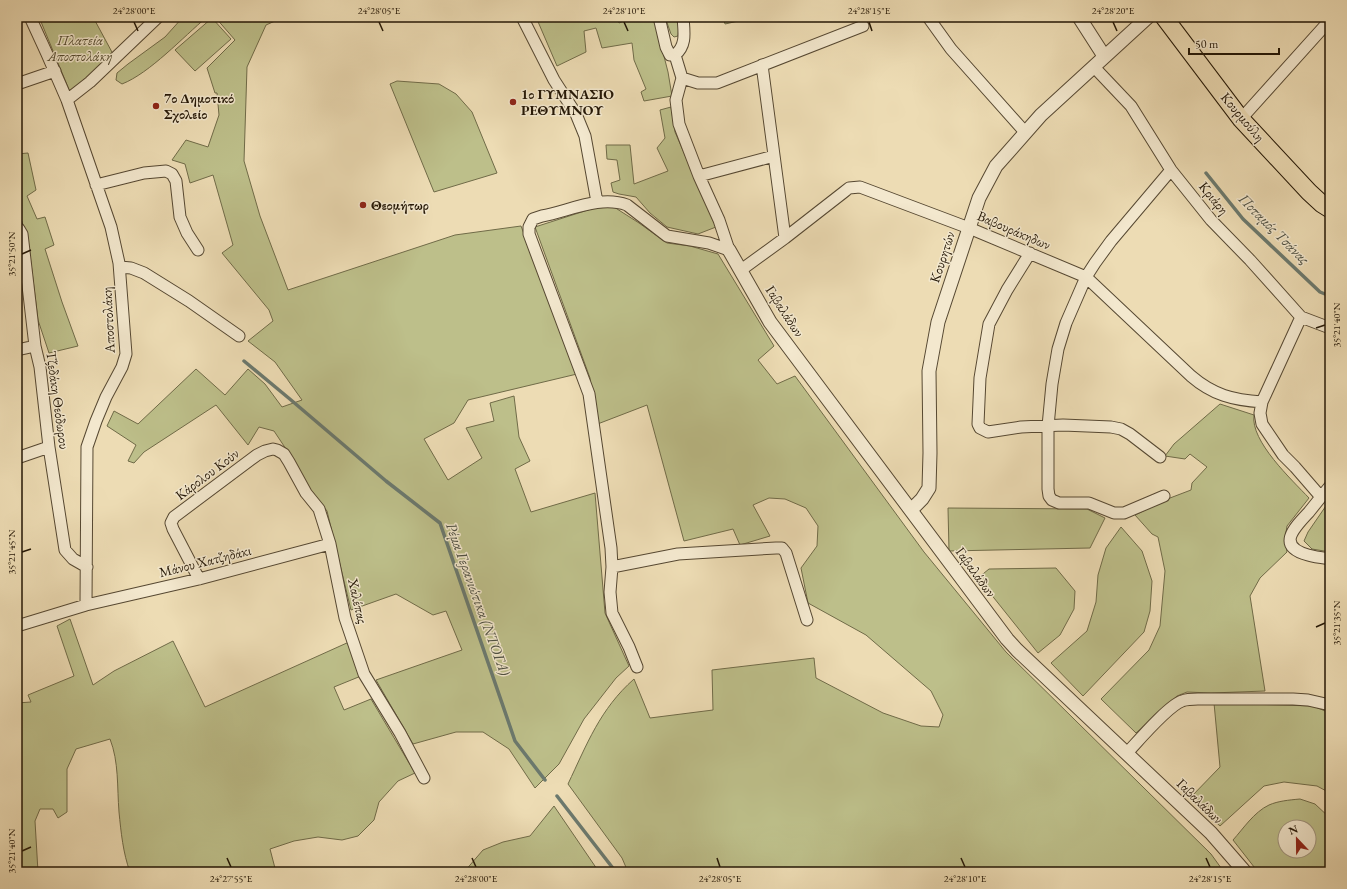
<svg xmlns="http://www.w3.org/2000/svg" width="1347" height="889" font-family="'EB Garamond',serif">
<style>
.green{fill:#bdbf8a;stroke:#706b48;fill-rule:evenodd}
.lines{fill:none;stroke-linecap:round;stroke-linejoin:round}
.stream{stroke:#6b796e;stroke-width:3.5}
.minor-casing{stroke:#564832;stroke-width:13}
.tertiary-casing{stroke:#564832;stroke-width:15}
.primary-casing{stroke:#241706;stroke-width:19}
.minor{stroke:#f3e8ce;stroke-width:11}
.tertiary{stroke:#f3e8ce;stroke-width:13}
.primary{stroke:#eddcb4;stroke-width:17}
.ticks{fill:none;stroke:#241706;stroke-width:1.5}
.poi-dot{fill:#8f2418;stroke:#f3e8ce;stroke-width:1.5}
.labels{text-anchor:middle;stroke-width:3;stroke-linejoin:round;paint-order:stroke}
.park-label{font-size:14px;font-style:italic;fill:#52492e;stroke:#f3e8ce}
.poi-label{font-size:14px;font-weight:bold;fill:#241706;stroke:#f3e8ce;text-anchor:start}
.street-label{font-size:14px;fill:#241706;stroke:#f3e8ce}
.water-label{font-size:15px;font-style:italic;fill:#4e5043;stroke:#f3e8ce}
.neatline{fill:none;stroke:#241706;stroke-width:1.5}
.ticks-label{font-size:10px;text-anchor:middle;fill:#241706}
</style>
<rect width="100%" height="100%" fill="#eddcb4"/>
<filter id="stains"><feTurbulence type="fractalNoise" baseFrequency=".005" numOctaves="4"/><feColorMatrix values="0 0 0 0 .2 0 0 0 0 .09 0 0 0 0 .02 0 0 0 .5 -.17"/></filter>
<radialGradient id="worn" r=".72"><stop offset=".6" stop-color="#630" stop-opacity="0"/><stop offset="1" stop-color="#630" stop-opacity=".3"/></radialGradient>
<!-- green -->
<path class="green" d="M 39,17 L 93,17 L 113,54 L 70,92 Z
M 183,17 L 207,17 C 183,37 150,73 122,84 L 116,80 L 117,73 L 128,64 L 165,37 Z
M 215,17 L 284,17 L 266,25 L 247,67 L 244,161 L 260,216 L 288,290 L 455,235 L 521,226 L 577,374 L 468,400 L 454,423 L 424,439 L 448,480 L 482,458 L 466,428 L 494,421 L 490,403 L 514,396 L 519,437 L 530,461 L 515,469 L 531,512 L 595,493 L 605,613 L 629,666 L 616,678 L 584,719 L 559,764 L 535,788 L 509,749 L 483,732 L 456,732 L 413,744 L 376,680 L 462,650 L 446,611 L 433,615 L 396,594 L 351,610 L 327,511 L 308,486 L 292,458 L 274,431 L 259,427 L 248,445 L 216,405 L 144,452 L 134,463 L 128,461 L 136,445 L 107,426 L 114,411 L 138,424 L 196,369 L 225,395 L 248,369 L 265,384 L 282,407 L 302,400 L 275,362 L 248,341 L 273,321 L 269,310 L 222,253 L 233,245 L 213,175 L 190,183 L 185,164 L 172,160 L 186,140 L 208,147 L 219,115 L 217,93 L 215,93 L 207,68 L 235,40 Z
M 536,17 L 616,17 L 619,23 L 633,17 L 654,17 L 668,72 L 672,96 L 644,101 L 641,92 L 646,89 L 634,60 L 632,43 L 602,48 L 596,28 L 584,31 L 586,52 L 557,66 Z
M 665,17 L 677,17 L 679,26 L 678,36 L 674,37 L 671,34 Z
M 723,17 L 756,17 L 725,24 Z
M 212,18 L 231,39 L 195,71 L 175,50 Z
M 397,81 L 439,84 L 456,94 L 472,112 L 497,173 L 434,192 L 390,84 Z
M 671,107 L 675,132 L 716,227 L 698,234 L 667,227 L 650,213 L 636,197 L 619,194 L 613,192 L 611,183 L 620,180 L 617,160 L 607,159 L 606,145 L 630,145 L 634,184 L 668,171 L 657,148 L 665,138 L 660,110 Z
M 28,153 L 36,190 L 27,196 L 37,219 L 45,217 L 54,245 L 45,249 L 62,302 L 78,346 L 49,353 L 38,320 L 28,239 L 21,219 L 17,220 L 17,154 Z
M 614,207 L 639,223 L 667,243 L 690,246 L 718,254 L 774,346 L 758,360 L 777,384 L 795,376 L 924,552 L 1006,652 L 1211,854 L 1224,872 L 628,872 L 622,858 L 568,784 C 587,744 600,709 634,679 L 650,718 L 713,710 L 712,670 L 814,658 L 816,678 L 883,713 L 921,726 L 939,727 L 943,715 L 931,691 L 866,635 L 808,603 L 801,568 L 817,546 L 818,526 L 806,508 L 785,499 L 769,498 L 753,505 L 770,536 L 740,545 L 733,529 L 684,541 L 647,405 L 595,425 L 590,378 L 535,227 L 594,208 Z
M 1220,404 L 1254,415 C 1250,441 1292,480 1309,498 L 1287,526 L 1285,539 L 1287,552 L 1260,578 L 1250,596 L 1265,691 L 1211,693 L 1187,692 L 1177,696 L 1136,733 L 1101,699 L 1149,650 L 1160,626 L 1165,571 L 1158,537 L 1152,534 L 1135,515 L 1170,498 L 1191,490 L 1192,483 L 1207,467 L 1190,454 L 1185,459 L 1165,456 L 1174,444 Z
M 1330,500 L 1330,552 L 1312,549 L 1304,541 L 1308,532 Z
M 948,508 L 1087,509 L 1105,518 L 1090,548 L 949,551 Z
M 1121,527 L 1142,551 L 1152,581 L 1150,611 L 1144,632 L 1083,696 L 1051,663 L 1087,631 L 1096,602 L 1098,575 L 1106,548 Z
M 1056,568 L 1075,591 L 1074,609 L 1060,635 L 1038,653 L 978,578 L 989,569 Z
M 70,619 L 93,685 L 114,671 L 173,641 L 205,707 L 349,642 L 361,676 L 334,687 L 344,710 L 371,699 L 415,773 L 398,781 L 379,802 L 374,820 L 358,836 L 342,840 L 318,837 L 294,841 L 270,849 L 276,872 L 130,872 C 123,853 121,832 119,812 C 117,787 119,762 110,739 L 76,749 L 67,769 L 67,812 L 58,818 L 53,809 L 40,809 L 35,821 L 38,872 L 17,872 L 17,757 L 21,755 L 17,743 L 17,703 L 31,702 L 28,695 L 74,676 L 57,626 Z
M 1214,703 L 1313,706 L 1330,713 L 1330,793 L 1317,786 L 1284,782 L 1264,786 L 1220,826 L 1190,798 L 1220,767 Z
M 1300,799 L 1315,804 L 1330,818 L 1330,872 L 1258,872 L 1233,840 C 1243,829 1254,812 1269,805 C 1278,801 1289,800 1300,799 ZM 1285,827 L 1309,827 L 1309,851 L 1285,851 Z
M 554,806 L 599,872 L 464,872 L 483,850 L 503,842 L 530,836 Z"/>
<g class="lines">
<!-- stream -->
<path class="stream" d="M 1206,173 L 1243,219 L 1320,292 L 1330,296
M 244,361 L 291,400 L 386,481 L 440,523 L 515,741 L 545,780
M 557,796 L 612,867 L 614,872"/>
<defs>
<path id="minor" d="M 522,17 L 554,80 L 576,114 L 585,136 L 597,202
M 659,17 L 666,47 L 670,55 L 675,55 C 687,45 684,32 683,17
M 928,17 L 951,49 L 1025,132
M 762,65 L 785,238
M 1094,67 L 1131,106 L 1171,170 L 1211,220 L 1250,260 L 1301,317 L 1330,328
M 682,78 L 698,83 L 717,83 L 863,26
M 17,84 L 55,71
M 67,100 L 90,82 L 158,17
M 1241,119 L 1330,20
M 699,176 L 774,156
M 96,185 L 144,173 L 166,171 L 172,174 L 176,181 L 180,217 L 187,233 L 198,250
M 17,228 L 19,229 L 22,234 L 35,346 L 40,367 L 49,447 L 65,550 L 73,559 L 87,567
M 1030,253 L 1007,290 L 989,324 L 980,378 L 978,424 L 980,428 L 988,432 L 1021,427 L 1063,425 L 1111,427 L 1121,429 L 1130,434 L 1160,457
M 120,267 L 131,268 L 144,273 L 189,301 L 239,336
M 741,270 L 785,238 L 844,192 L 849,188 L 860,187 L 969,228 L 1086,277 L 1191,376 C 1213,395 1233,400 1262,402
M 1301,317 L 1262,402 L 1260,413 L 1262,424 L 1283,455 L 1295,467 L 1321,497 C 1317,502 1313,507 1309,512 C 1295,527 1275,546 1308,555 C 1315,557 1323,558 1330,559
M 17,350 L 35,346
M 17,458 L 49,447
M 1164,496 L 1124,513 L 1114,513 L 1089,503 L 1059,503 L 1052,500 L 1049,496 L 1048,489 L 1048,426 L 1052,384 L 1058,349 L 1066,323 L 1086,277 L 1095,263 L 1111,241 L 1171,170
M 1321,497 L 1330,486
M 612,567 L 678,554 L 776,548 L 782,548 L 786,553 L 807,620
M 199,579 L 173,529 L 171,523 L 174,517 L 257,455 L 265,451 L 273,449 L 277,450 L 284,454 L 289,462 L 306,493 L 319,509 L 330,544 L 345,618 L 364,674 L 400,733 L 424,778
M 86,605 L 199,579 L 330,544
M 17,626 L 86,605 L 87,447 L 96,421 L 106,397 L 122,367 L 126,354 L 119,263 L 111,227 L 67,100 L 47,54 L 30,17
M 637,667 L 629,647 L 612,613 L 610,592 L 612,567 L 611,548 L 589,394 L 529,234 L 529,227 L 533,219 L 542,216 C 569,211 600,195 627,205 L 667,236 L 709,243 L 729,250 L 719,220 L 699,176 L 679,124 L 676,100 L 682,78 L 675,55
M 1127,753 C 1139,740 1168,706 1182,701 C 1187,699 1193,699 1198,699 L 1293,699 L 1308,700 L 1330,705"/>
<path id="tertiary" d="M 1079,17 L 1104,56
M 729,250 L 770,322 L 1007,639 L 1017,650 L 1211,833 L 1245,872
M 911,510 L 922,499 L 929,488 L 930,453 L 929,371 L 938,322 L 979,198 L 996,166 L 1041,115 L 1148,17"/>
<path id="primary" d="M 1164,17 L 1241,119 L 1309,192 L 1322,204 L 1330,209"/>
</defs>
<!-- minor casing -->
<use href="#minor" class="minor-casing"/>
<!-- tertiary casing -->
<use href="#tertiary" class="tertiary-casing"/>
<!-- primary casing -->
<use href="#primary" class="primary-casing"/>
<!-- minor -->
<use href="#minor" class="minor"/>
<!-- tertiary -->
<use href="#tertiary" class="tertiary"/>
<!-- primary -->
<use href="#primary" class="primary"/>
</g>
<!-- ticks -->
<path class="ticks" d="M 134,22 L 138,31M 379,22 L 383,31M 624,22 L 628,31M 869,22 L 872,31M 1113,22 L 1117,31M 22,254 L 31,250M 1316,328 L 1325,325M 22,552 L 31,549M 1316,627 L 1325,623M 22,851 L 31,847M 227,858 L 231,867M 472,858 L 476,867M 717,858 L 720,867M 961,858 L 965,867M 1206,858 L 1210,867"/>
<!-- markers -->
<g class="poi-dot">
<circle cx="513" cy="102" r="4"/>
<circle cx="156" cy="106" r="4"/>
<circle cx="363" cy="205" r="4"/>
</g>
<g class="labels">
<!-- park labels -->
<g class="park-label">
<text x="80" y="45">Πλατεία<tspan x="80" dy="16">Αποστολάκη</tspan></text>
</g>
<!-- poi labels -->
<g class="poi-label">
<text x="521" y="99">1ο ΓΥΜΝΑΣΙΟ<tspan x="521" dy="16">ΡΕΘΥΜΝΟΥ</tspan></text>
<text x="164" y="103">7ο Δημοτικό<tspan x="164" dy="16">Σχολείο</tspan></text>
<text x="371" y="210">Θεομήτωρ</text>
</g>
<!-- street labels -->
<g class="street-label">
<text transform="translate(1243 117) rotate(50)" y="5">Κουρμούλη</text>
<text transform="translate(1214 198) rotate(51)" y="5">Κριάρη</text>
<text transform="translate(1014 230) rotate(23)" y="5">Βαβουράκηδων</text>
<text transform="translate(942 257) rotate(-72)" y="5">Κουρητών</text>
<text transform="translate(785 311) rotate(57)" y="5">Γαβαλάδων</text>
<text transform="translate(108 320) rotate(-93)" y="5">Αποστολάκη</text>
<text transform="translate(58 400) rotate(82)" y="5">Τζεδάκη Θεόδωρου</text>
<text transform="translate(207 474) rotate(-37)" y="5">Κάρολου Κούν</text>
<text transform="translate(205 561) rotate(-14)" y="5">Μάνου Χατζηδάκι</text>
<text transform="translate(976 572) rotate(54)" y="5">Γαβαλάδων</text>
<text transform="translate(358 601) rotate(77)" y="5">Χαλέπας</text>
<text transform="translate(1200 801) rotate(44)" y="5">Γαβαλάδων</text>
</g>
<!-- water labels -->
<g class="water-label">
<text transform="translate(1274 229) rotate(45)" y="5">Ποταμός Τσάνας</text>
<text transform="translate(478 599) rotate(70)" y="5">Ρέμα Γερανιώτικα (ΝΤΟΓΑ)</text>
</g>
</g>
<!-- margin -->
<rect width="1347" height="889" fill="none" stroke="#eddcb4" stroke-width="44"/>
<!-- north arrow -->
<g transform="translate(1297 839) rotate(338)"><circle r="19" fill="#f3e8ce" stroke="#a0947e"/>
<path d="M0-3L7 15L0 10L-7 15Z" fill="#8f2418"/>
<text y="-6" font-size="11" font-weight="bold" text-anchor="middle" fill="#241706">N</text>
</g>
<!-- scale -->
<path d="M1189 48v6h90v-6" fill="none" stroke="#241706" stroke-width="2"/>
<text x="1195" y="48" font-size="12" fill="#241706" stroke="#f3e8ce" stroke-width="3" paint-order="stroke">50 m</text>
<rect x="22" y="22" width="1303" height="845" class="neatline"/>
<g class="ticks-label">
<text x="134" y="14">24°28'00"E</text>
<text x="379" y="14">24°28'05"E</text>
<text x="624" y="14">24°28'10"E</text>
<text x="869" y="14">24°28'15"E</text>
<text x="1113" y="14">24°28'20"E</text>
<text transform="translate(11 254) rotate(-90)" y="4">35°21'50"N</text>
<text transform="translate(1336 325) rotate(-90)" y="4">35°21'40"N</text>
<text transform="translate(11 552) rotate(-90)" y="4">35°21'45"N</text>
<text transform="translate(1336 623) rotate(-90)" y="4">35°21'35"N</text>
<text transform="translate(11 851) rotate(-90)" y="4">35°21'40"N</text>
<text x="231" y="882">24°27'55"E</text>
<text x="476" y="882">24°28'00"E</text>
<text x="720" y="882">24°28'05"E</text>
<text x="965" y="882">24°28'10"E</text>
<text x="1210" y="882">24°28'15"E</text>
</g>
<rect width="100%" height="100%" filter="url(#stains)"/>
<rect width="100%" height="100%" fill="url(#worn)"/>
</svg>
